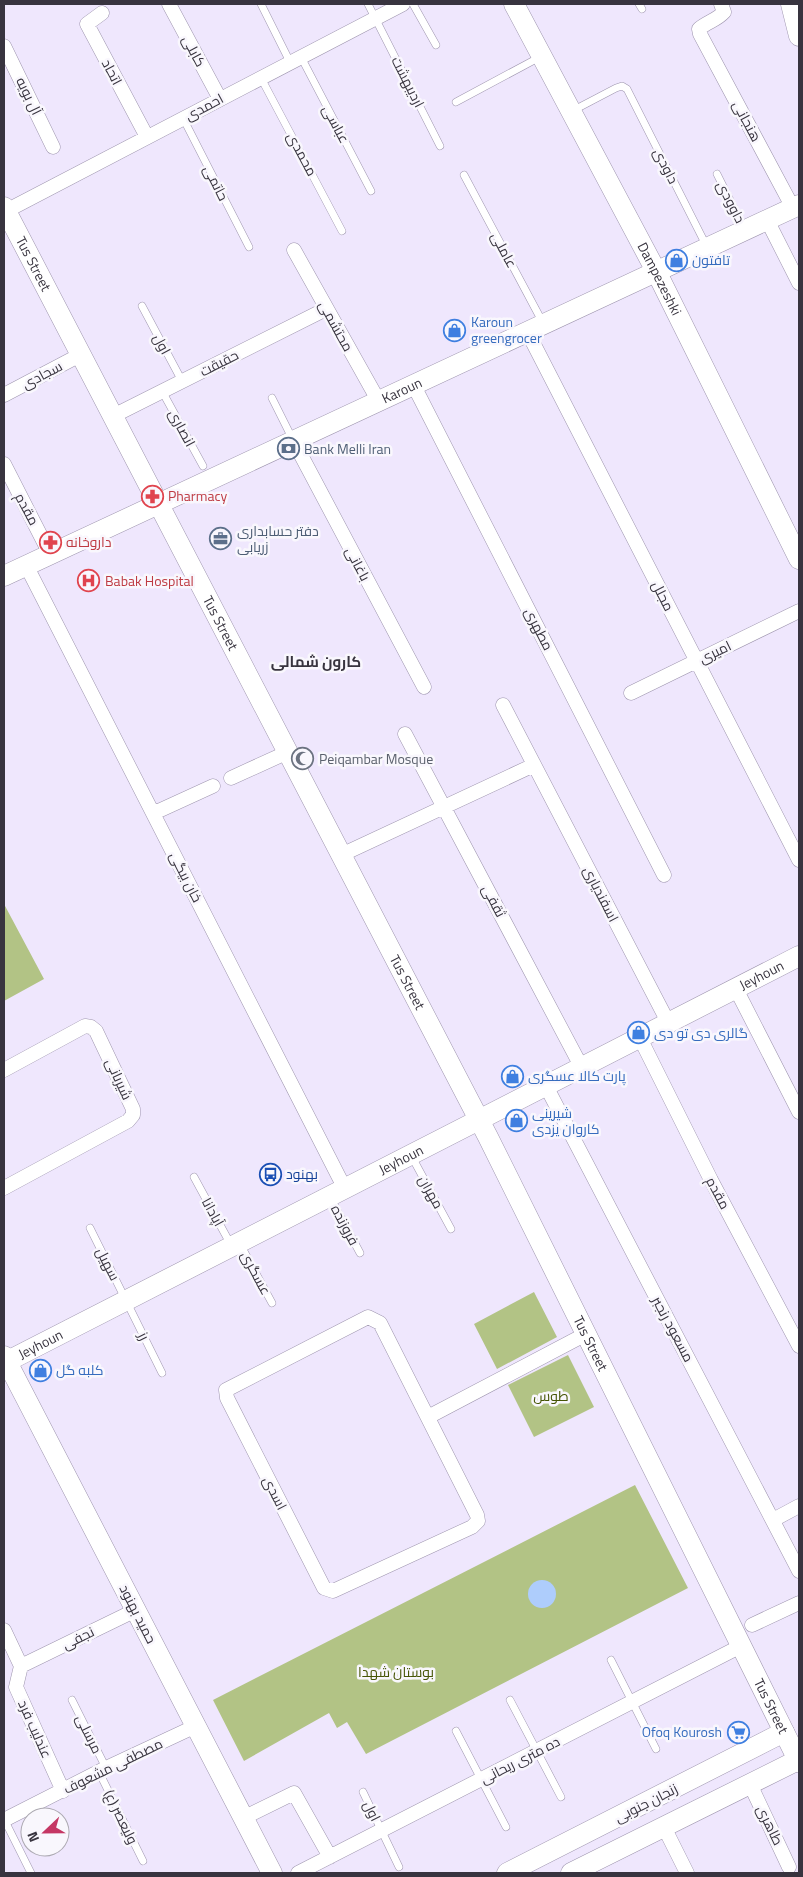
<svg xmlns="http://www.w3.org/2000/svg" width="803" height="1877" font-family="'Titillium Web',Cairo,sans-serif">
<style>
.green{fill:#b2c385}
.water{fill:#aecdfc}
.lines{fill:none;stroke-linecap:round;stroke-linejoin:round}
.lane-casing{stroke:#9e95ae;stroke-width:8}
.street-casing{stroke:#9e95ae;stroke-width:15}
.secondary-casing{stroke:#9e95ae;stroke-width:21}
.lane{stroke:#fff;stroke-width:7}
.street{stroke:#fff;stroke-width:14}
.secondary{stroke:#fff;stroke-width:20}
.labels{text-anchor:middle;stroke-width:5;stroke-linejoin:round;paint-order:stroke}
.street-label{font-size:14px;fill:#38343f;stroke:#f9f7fd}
.shop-label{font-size:14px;fill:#366cbe;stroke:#f9f7fd;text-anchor:start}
.service-label{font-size:14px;fill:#4e5e75;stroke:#f9f7fd;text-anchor:start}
.health-label{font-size:14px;fill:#be3a42;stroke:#f9f7fd;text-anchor:start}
.worship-label{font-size:14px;fill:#5b616d;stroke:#f9f7fd;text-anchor:start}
.transit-label{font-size:14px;fill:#164399;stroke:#f9f7fd;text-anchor:start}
.park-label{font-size:14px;fill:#465505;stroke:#f9f7fd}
.neighbourhood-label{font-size:15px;font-weight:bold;fill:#38343f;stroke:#f9f7fd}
</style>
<rect width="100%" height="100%" fill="#efe7fd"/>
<!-- green -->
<path class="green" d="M 4,904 L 44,979 L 4,1001 Z
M 534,1292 L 557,1337 L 497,1369 L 474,1324 Z
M 568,1355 L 594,1407 L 534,1437 L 508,1385 Z
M 635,1485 L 688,1588 L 366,1754 L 347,1722 L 337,1728 L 329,1713 L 244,1761 L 213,1700 Z"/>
<!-- water -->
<path class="water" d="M528 1594a14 14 0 1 1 28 0a14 14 0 1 1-28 0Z"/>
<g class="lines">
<defs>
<path id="lane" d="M 261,4 L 290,62
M 368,4 L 440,146
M 413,4 L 436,45
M 639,4 L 642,9
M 301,57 L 371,191
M 261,78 L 342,231
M 456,102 L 540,57
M 574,110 L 616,88 L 622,86 L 627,89 L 707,247
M 183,118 L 249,247
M 717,174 L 745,230
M 464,175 L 543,323
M 142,306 L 182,381
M 162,391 L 203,466
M 272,398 L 293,440
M 412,1157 L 451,1229
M 194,1177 L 231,1245
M 330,1197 L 360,1253
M 90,1228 L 162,1373
M 240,1244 L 272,1303
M 611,1660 L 656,1749
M 72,1700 L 106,1768
M 510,1700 L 561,1797
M 456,1731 L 506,1827
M 99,1772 L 143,1861
M 363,1792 L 399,1867
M 4,1819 L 31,1873"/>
<path id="street" d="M 169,4 L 220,99
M 721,4 L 724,12 C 717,20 707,22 699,29 L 700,34 L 793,208
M 102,13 L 87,24 L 147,137
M 4,46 L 53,147
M 6,211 L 403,4
M 767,220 L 799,283
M 294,250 L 378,400
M 527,331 L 799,860
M 413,384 L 664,875
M 4,395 L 80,355
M 113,416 L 326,309
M 293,440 L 424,687
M 4,464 L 50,554
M 26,565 L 345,1189
M 631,693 L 799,611
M 503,705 L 669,1024
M 405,734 L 582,1068
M 231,778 L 288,752
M 154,813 L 213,786
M 341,855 L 534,765
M 736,989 L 799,1112
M 640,1038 L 711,1180 L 799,1346
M 4,1070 L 85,1026 L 91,1027 L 96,1031 L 133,1109 L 133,1115 L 128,1121 L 4,1188
M 546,1086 L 799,1571
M 368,1317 L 380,1323 L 477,1515 L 478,1521 L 472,1527 L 333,1591 L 324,1588 L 227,1398 L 226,1390 Z
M 428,1417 L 586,1334
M 773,1520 L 799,1506
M 752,1625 L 799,1603
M 4,1630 L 21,1666
M 21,1666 L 16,1687 L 63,1791
M 21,1666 L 136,1610
M 750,1784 L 789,1867
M 243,1818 L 294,1793 L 330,1857
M 4,1820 L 106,1768 L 196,1726
M 664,1827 L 687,1873
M 298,1873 L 741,1646"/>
<g id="secondary">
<path id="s1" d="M 514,4 L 656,271 L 799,559"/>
<path d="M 791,4 L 799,36"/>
<path id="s2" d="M 4,207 L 488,1137 L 799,1762"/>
<path id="s3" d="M 4,576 L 799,205"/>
<path d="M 4,1356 L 272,1873"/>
<path id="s4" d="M 4,1363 L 799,956"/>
<path d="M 507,1873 L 784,1732"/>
<path d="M 571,1873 L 798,1760"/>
</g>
</defs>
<!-- lane casing -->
<use href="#lane" class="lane-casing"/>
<!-- street casing -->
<use href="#street" class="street-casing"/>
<!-- secondary casing -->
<use href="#secondary" class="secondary-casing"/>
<!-- lane -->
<use href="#lane" class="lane"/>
<!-- street -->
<use href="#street" class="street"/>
<!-- secondary -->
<use href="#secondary" class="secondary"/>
</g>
<!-- icons -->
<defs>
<symbol id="shop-ring" viewBox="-11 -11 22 22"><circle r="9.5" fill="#f9f7fd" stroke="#3f7fe0" stroke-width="1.5"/><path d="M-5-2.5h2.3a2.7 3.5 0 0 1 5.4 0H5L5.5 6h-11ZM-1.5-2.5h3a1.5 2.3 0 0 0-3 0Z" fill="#3f7fe0"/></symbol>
<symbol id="bank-ring" viewBox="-11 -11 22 22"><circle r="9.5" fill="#f9f7fd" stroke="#5c6f8a" stroke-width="1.5"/><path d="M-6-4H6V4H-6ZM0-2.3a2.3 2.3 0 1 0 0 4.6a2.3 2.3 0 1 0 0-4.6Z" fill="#5c6f8a"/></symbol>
<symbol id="pharmacy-ring" viewBox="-11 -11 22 22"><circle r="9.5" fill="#f9f7fd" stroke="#e0444e" stroke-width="1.5"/><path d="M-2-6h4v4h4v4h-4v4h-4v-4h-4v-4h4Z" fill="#e0444e"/></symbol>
<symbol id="office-ring" viewBox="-11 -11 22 22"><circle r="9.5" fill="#f9f7fd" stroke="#5c6f8a" stroke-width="1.5"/><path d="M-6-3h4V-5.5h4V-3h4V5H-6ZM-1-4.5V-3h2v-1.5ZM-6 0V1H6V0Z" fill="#5c6f8a"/></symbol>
<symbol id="hospital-ring" viewBox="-11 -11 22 22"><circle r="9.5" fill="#f9f7fd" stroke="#e0444e" stroke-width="1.5"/><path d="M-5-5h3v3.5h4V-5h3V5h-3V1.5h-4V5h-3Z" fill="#e0444e"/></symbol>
<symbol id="mosque-ring" viewBox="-11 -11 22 22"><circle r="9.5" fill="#f9f7fd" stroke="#6b7280" stroke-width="1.5"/><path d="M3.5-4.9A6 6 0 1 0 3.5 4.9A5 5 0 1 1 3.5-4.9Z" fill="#6b7280"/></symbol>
<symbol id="bus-ring" viewBox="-11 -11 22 22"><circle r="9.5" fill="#f9f7fd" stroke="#1a4fb4" stroke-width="1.5"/><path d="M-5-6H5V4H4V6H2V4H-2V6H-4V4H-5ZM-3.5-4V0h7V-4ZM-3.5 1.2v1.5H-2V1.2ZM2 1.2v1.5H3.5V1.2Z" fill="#1a4fb4"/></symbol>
<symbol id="supermarket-ring" viewBox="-11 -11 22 22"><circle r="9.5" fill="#f9f7fd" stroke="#3f7fe0" stroke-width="1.5"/><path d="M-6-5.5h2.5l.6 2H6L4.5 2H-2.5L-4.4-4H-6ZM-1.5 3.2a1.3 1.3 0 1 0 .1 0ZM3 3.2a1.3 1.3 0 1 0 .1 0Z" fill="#3f7fe0"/></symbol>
</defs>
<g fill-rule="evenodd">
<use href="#shop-ring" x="664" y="248" width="25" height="25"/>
<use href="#shop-ring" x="442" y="318" width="25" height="25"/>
<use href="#bank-ring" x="276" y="436" width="25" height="25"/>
<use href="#pharmacy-ring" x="140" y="484" width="25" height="25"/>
<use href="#office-ring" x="208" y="526" width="25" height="25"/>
<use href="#pharmacy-ring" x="38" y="530" width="25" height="25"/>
<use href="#hospital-ring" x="76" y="568" width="25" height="25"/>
<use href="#mosque-ring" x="290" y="746" width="25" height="25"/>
<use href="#shop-ring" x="626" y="1020" width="25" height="25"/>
<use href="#shop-ring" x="500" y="1064" width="25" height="25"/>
<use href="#shop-ring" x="504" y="1108" width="25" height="25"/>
<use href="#bus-ring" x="258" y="1162" width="25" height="25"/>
<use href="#shop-ring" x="28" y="1358" width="25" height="25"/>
<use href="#supermarket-ring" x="726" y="1720" width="25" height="25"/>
</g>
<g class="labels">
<!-- street labels -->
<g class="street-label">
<text transform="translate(194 51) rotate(62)" y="5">کابلی</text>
<text transform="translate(112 72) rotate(62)" y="5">اتحاد</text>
<text transform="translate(408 82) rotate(63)" y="5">اردیبهشت</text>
<text transform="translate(29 96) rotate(64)" y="5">آل بویه</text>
<text transform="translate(204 107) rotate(-28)" y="5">احمدی</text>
<text transform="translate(747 121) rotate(62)" y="5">هنجانی</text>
<text transform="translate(336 124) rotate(62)" y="5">عباسی</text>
<text transform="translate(302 154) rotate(62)" y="5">محمدی</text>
<text transform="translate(666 166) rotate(63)" y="5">داودی</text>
<text transform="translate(216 183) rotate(63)" y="5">حاتمی</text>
<text transform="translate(731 202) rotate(63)" y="5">داوودی</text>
<text transform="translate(504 250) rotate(62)" y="5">عاملی</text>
<text dy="5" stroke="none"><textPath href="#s2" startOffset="64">Tus Street</textPath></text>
<text dy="5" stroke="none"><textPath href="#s1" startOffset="311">Dampezeshki</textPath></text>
<text transform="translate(336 326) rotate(61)" y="5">محتشمی</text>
<text transform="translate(162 344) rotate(62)" y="5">اول</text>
<text transform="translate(219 363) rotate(-27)" y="5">حقیقت</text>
<text transform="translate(42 375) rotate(-28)" y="5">سجادی</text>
<text dy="5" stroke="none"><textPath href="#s3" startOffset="439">Karoun</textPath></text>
<text transform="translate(182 428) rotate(62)" y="5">انصاری</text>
<text transform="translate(27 509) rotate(62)" y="5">مقدم</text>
<text transform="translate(358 564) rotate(62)" y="5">باغانی</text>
<text transform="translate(663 596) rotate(63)" y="5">مجلل</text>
<text dy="5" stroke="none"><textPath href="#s2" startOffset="469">Tus Street</textPath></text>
<text transform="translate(539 629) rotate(63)" y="5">مطهری</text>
<text transform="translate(715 652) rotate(-26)" y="5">امیری</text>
<text transform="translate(186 877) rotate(63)" y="5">خان بیگی</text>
<text transform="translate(601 894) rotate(63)" y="5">اسفندیاری</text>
<text transform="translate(494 901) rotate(62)" y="5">ثقفی</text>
<text dy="5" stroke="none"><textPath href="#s4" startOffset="851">Jeyhoun</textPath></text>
<text dy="5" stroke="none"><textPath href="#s2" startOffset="874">Tus Street</textPath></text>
<text transform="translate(119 1079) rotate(65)" y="5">شیربانی</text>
<text dy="5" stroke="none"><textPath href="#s4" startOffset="446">Jeyhoun</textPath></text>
<text transform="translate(431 1192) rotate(61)" y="5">مهران</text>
<text transform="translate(718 1193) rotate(62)" y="5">مقدم</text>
<text transform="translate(213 1212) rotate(61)" y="5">آپادانا</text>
<text transform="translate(345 1225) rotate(62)" y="5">فروزنده</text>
<text transform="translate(108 1264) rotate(63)" y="5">سهیل</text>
<text transform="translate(256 1273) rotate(62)" y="5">عسگری</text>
<text transform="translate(673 1329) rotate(62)" y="5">مسعود رنجبر</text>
<text transform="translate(144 1336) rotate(64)" y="5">رز</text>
<text dy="5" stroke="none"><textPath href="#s2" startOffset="1279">Tus Street</textPath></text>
<text dy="5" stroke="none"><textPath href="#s4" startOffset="41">Jeyhoun</textPath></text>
<text transform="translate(275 1493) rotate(63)" y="5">اسدی</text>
<text transform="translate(138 1614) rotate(63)" y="5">حمید بهنود</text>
<text transform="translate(78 1638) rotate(-26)" y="5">نجفی</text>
<text dy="5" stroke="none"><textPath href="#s2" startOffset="1684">Tus Street</textPath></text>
<text transform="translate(35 1729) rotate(66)" y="5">عندلیب فرد</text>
<text transform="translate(89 1734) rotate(64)" y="5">مرسلی</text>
<text transform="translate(520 1760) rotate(-27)" y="5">ده متری ریحانی</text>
<text transform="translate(113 1766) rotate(-26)" y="5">مصطفی مشعوف</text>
<text transform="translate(646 1803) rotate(-27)" y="5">زنجان جنوبی</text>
<text transform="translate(372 1811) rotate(64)" y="5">اول</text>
<text transform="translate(121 1817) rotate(64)" y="5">ولیعصر (ع)</text>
<text transform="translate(770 1825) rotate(64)" y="5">طاهری</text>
</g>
<!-- shop labels -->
<g class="shop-label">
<text x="692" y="265">تافتون</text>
<text x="471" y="327">Karoun<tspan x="471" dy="16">greengrocer</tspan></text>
<text x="654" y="1038">گالری دی تو دی</text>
<text x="528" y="1081">پارت کالا عسگری</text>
<text x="532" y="1118">شیرینی<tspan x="532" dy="16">کاروان یزدی</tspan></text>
<text x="56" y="1375">کلبه گل</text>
<text x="722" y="1737" text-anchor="end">Ofoq Kourosh</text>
</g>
<!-- service labels -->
<g class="service-label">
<text x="304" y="454">Bank Melli Iran</text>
<text x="237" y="536">دفتر حسابداری<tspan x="237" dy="16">زریابی</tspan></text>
</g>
<!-- health labels -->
<g class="health-label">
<text x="168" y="501">Pharmacy</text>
<text x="66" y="547">داروخانه</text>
<text x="105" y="586">Babak Hospital</text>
</g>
<!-- worship labels -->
<g class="worship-label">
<text x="319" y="764">Peiqambar Mosque</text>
</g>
<!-- transit labels -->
<g class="transit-label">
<text x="286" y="1179">بهنود</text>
</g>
<!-- park labels -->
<g class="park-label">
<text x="551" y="1401">طوس</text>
<text x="396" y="1677">بوستان شهدا</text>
</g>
<!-- neighbourhood labels -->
<g class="neighbourhood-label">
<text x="316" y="667">کارون شمالی</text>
</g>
</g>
<!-- border -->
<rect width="803" height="1877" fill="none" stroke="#38343f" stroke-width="10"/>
<!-- north arrow -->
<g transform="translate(45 1832) rotate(248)"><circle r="24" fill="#f9f7fd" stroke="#aca9b1"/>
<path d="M0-4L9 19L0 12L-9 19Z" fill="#c53764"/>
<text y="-8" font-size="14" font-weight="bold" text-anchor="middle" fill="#38343f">N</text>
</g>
</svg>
